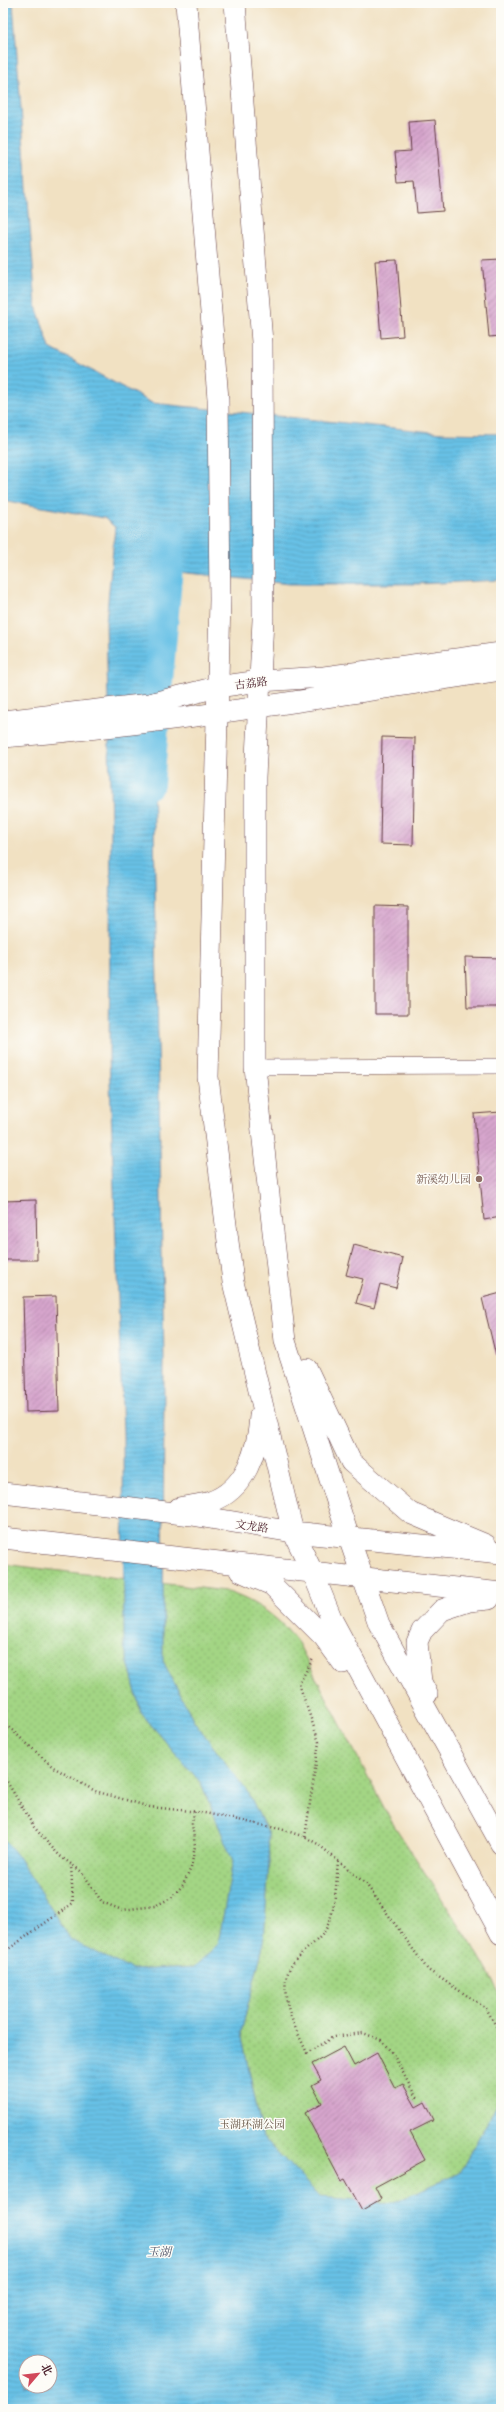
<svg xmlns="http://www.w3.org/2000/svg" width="504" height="2412" font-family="'IM FELL French Canon','Noto Serif SC',serif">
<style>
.park{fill:url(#park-dots);stroke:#767a58;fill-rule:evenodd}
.water{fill:url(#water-rules);stroke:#597088;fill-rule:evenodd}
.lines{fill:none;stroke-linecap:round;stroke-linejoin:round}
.river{stroke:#68c1e6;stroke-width:30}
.building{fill:url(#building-hatch)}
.street-casing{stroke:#633c42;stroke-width:16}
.secondary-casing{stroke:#633c42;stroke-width:22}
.path{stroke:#633c42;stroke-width:2.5;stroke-dasharray:1 3;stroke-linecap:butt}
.street{stroke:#fff;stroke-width:15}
.secondary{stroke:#fff;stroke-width:21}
.education-dot{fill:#8d6e63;stroke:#fdfcf7;stroke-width:1.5}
.labels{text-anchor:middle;stroke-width:3;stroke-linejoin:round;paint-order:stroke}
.street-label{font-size:11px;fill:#4a1f2b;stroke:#fdfcf7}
.education-label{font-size:11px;fill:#785e54;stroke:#fdfcf7;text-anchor:end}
.park-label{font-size:11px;fill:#655646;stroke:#fdfcf7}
.water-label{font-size:12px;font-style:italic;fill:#54586c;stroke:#fdfcf7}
</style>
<defs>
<pattern id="park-dots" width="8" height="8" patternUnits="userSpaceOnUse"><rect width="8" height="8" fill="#a3d584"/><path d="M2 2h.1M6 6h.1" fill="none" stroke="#8eb672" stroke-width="1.8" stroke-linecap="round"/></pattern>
<pattern id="water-rules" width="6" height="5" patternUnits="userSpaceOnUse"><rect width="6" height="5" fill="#68c1e6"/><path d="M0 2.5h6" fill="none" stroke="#5ca5c5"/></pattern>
<pattern id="building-hatch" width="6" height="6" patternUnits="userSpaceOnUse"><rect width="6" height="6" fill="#d7a6cd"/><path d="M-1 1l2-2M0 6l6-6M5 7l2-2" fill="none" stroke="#b087a7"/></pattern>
</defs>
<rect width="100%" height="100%" fill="#fdfcf7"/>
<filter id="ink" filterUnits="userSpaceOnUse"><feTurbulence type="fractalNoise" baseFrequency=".025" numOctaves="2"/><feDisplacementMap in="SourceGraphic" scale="8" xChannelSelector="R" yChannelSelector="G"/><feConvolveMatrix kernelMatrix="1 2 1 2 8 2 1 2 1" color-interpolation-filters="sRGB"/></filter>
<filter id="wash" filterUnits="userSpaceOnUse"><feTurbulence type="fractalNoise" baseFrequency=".012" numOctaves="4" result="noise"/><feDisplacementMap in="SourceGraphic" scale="16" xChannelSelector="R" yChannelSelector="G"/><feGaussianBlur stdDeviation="0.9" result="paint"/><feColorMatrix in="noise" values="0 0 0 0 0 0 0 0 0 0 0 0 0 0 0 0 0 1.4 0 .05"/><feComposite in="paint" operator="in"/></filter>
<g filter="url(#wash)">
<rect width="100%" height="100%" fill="#f1e1c2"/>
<!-- park -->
<path class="park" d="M 3,1564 L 225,1591 C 256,1601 279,1617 298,1643 L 390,1819 L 479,1956 L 501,1995 L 501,2409 L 3,2409 ZM 26,2362 L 50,2362 L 50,2386 L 26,2386 Z"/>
<!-- water -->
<path class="water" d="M 3,3 L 13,3 L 36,306 L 50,348 L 152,403 L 442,433 L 501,434 L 501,580 L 418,584 L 290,584 L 169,571 L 150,613 L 164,1359 L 163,1661 L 194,1721 L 249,1794 L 268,1833 L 269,1861 L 264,1942 L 241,2033 L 263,2137 L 320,2197 L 391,2203 L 460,2173 L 501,2097 L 501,2409 L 3,2409 L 3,1839 L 15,1852 L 71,1940 L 132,1970 L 194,1967 L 218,1944 L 233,1861 L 201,1783 L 141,1713 L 124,1646 L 123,1434 L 109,1055 L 111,827 L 106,622 L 115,527 L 104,518 L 3,500 ZM 26,2362 L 50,2362 L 50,2386 L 26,2386 Z"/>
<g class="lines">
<!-- river -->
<path class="river" d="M 149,784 L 171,533"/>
</g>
<g id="blocks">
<!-- building -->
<path class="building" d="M 435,120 L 443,211 L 417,213 L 414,181 L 398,182 L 395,152 L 411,151 L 409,122 Z
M 501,259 L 501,336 L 489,337 L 482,260 Z
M 397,260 L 403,336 L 381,338 L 375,261 Z
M 382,737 L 415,738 L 413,845 L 380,844 Z
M 375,906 L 408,907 L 408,1014 L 375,1014 Z
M 465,957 L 501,958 L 501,1007 L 467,1007 Z
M 501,1112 L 501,1217 L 484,1220 L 474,1114 Z
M 36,1200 L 37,1260 L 3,1260 L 3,1201 Z
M 354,1245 L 403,1258 L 396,1288 L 380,1284 L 374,1308 L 356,1303 L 363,1279 L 346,1275 Z
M 501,1293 L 501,1355 L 496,1356 L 482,1298 Z
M 56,1296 L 59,1411 L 26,1412 L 23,1297 Z
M 344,2047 L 354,2066 L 377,2053 L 395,2088 L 403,2084 L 416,2107 L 425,2102 L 434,2120 L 410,2132 L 425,2160 L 375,2187 L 381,2199 L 362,2210 L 345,2179 L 341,2181 L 305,2113 L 322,2103 L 312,2085 L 321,2080 L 312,2064 Z"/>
</g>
</g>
<g filter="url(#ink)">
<use href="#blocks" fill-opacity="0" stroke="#633c42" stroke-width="1"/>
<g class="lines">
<defs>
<path id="street" d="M 255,1067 L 501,1066"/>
<path id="secondary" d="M 186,3 L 218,399 L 220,600 L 208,1077 L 233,1282 L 293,1532 L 313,1573 L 332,1620 L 501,1934
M 235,3 L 262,342 L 263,620 L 255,777 L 255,1067 L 285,1341 L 349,1538 L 379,1624 L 501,1844
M 3,721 L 149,704 L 217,687 L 260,681 L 324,677 L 501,653
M 3,737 C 170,724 335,695 501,670
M 307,1369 L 351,1462 L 410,1513 L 486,1545
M 3,1493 L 192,1515 L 293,1532 L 501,1553
M 179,1508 C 189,1506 200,1505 210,1502 C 246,1490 258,1450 260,1416
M 3,1538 L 501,1593
M 240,1571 L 272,1585 L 324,1637 L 343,1663
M 427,1694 L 421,1682 L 417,1642 L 422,1631 L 442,1610 L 469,1601 L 489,1599"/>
</defs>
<!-- street casing -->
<use href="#street" class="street-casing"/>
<!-- secondary casing -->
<use href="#secondary" class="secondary-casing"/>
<!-- path -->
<path class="path" d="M 3,1722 L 53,1767 L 95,1791 L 150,1807 L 200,1812 L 281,1829 L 305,1837 L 318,1844 L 366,1884 L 428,1970 L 486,2008 L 501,2035
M 3,1775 L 34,1827 L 46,1841 L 60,1856 L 82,1872 L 102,1902 L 122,1910 L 155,1906 L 171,1898 L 183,1885 L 191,1868 L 195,1846 L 192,1824 L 194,1811
M 305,1837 L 319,1742 L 299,1684 L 313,1659
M 338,1861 C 336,1883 336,1917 322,1935 C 313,1945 301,1952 293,1963 C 274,1991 295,2026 307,2053 L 333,2037 L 363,2033 L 381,2040 L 393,2054 L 417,2099
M 3,1953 L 73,1903 L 71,1865"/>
<!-- street -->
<use href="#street" class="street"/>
<!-- secondary -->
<use href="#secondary" class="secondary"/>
</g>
</g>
<!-- markers -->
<circle class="education-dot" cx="479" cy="1179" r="4"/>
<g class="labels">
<!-- street labels -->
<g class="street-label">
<text transform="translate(251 683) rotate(-7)" y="4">古荔路</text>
<text transform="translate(252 1526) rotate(8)" y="4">文龙路</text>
</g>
<!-- education labels -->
<g class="education-label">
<text x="471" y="1183">新溪幼儿园</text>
</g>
<!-- park labels -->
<g class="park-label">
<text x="252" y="2128">玉湖环湖公园</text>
</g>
<!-- water labels -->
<g class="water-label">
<text x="159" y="2256">玉湖</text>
</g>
</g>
<!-- margin -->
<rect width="504" height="2412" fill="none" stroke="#fdfcf7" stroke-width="16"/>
<!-- north arrow -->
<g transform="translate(38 2374) rotate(62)"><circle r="19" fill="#fdfcf7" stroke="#b5a4a5"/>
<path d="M0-3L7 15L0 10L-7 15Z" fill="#d1495b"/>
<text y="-6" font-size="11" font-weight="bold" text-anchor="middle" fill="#4a1f2b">北</text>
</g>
</svg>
